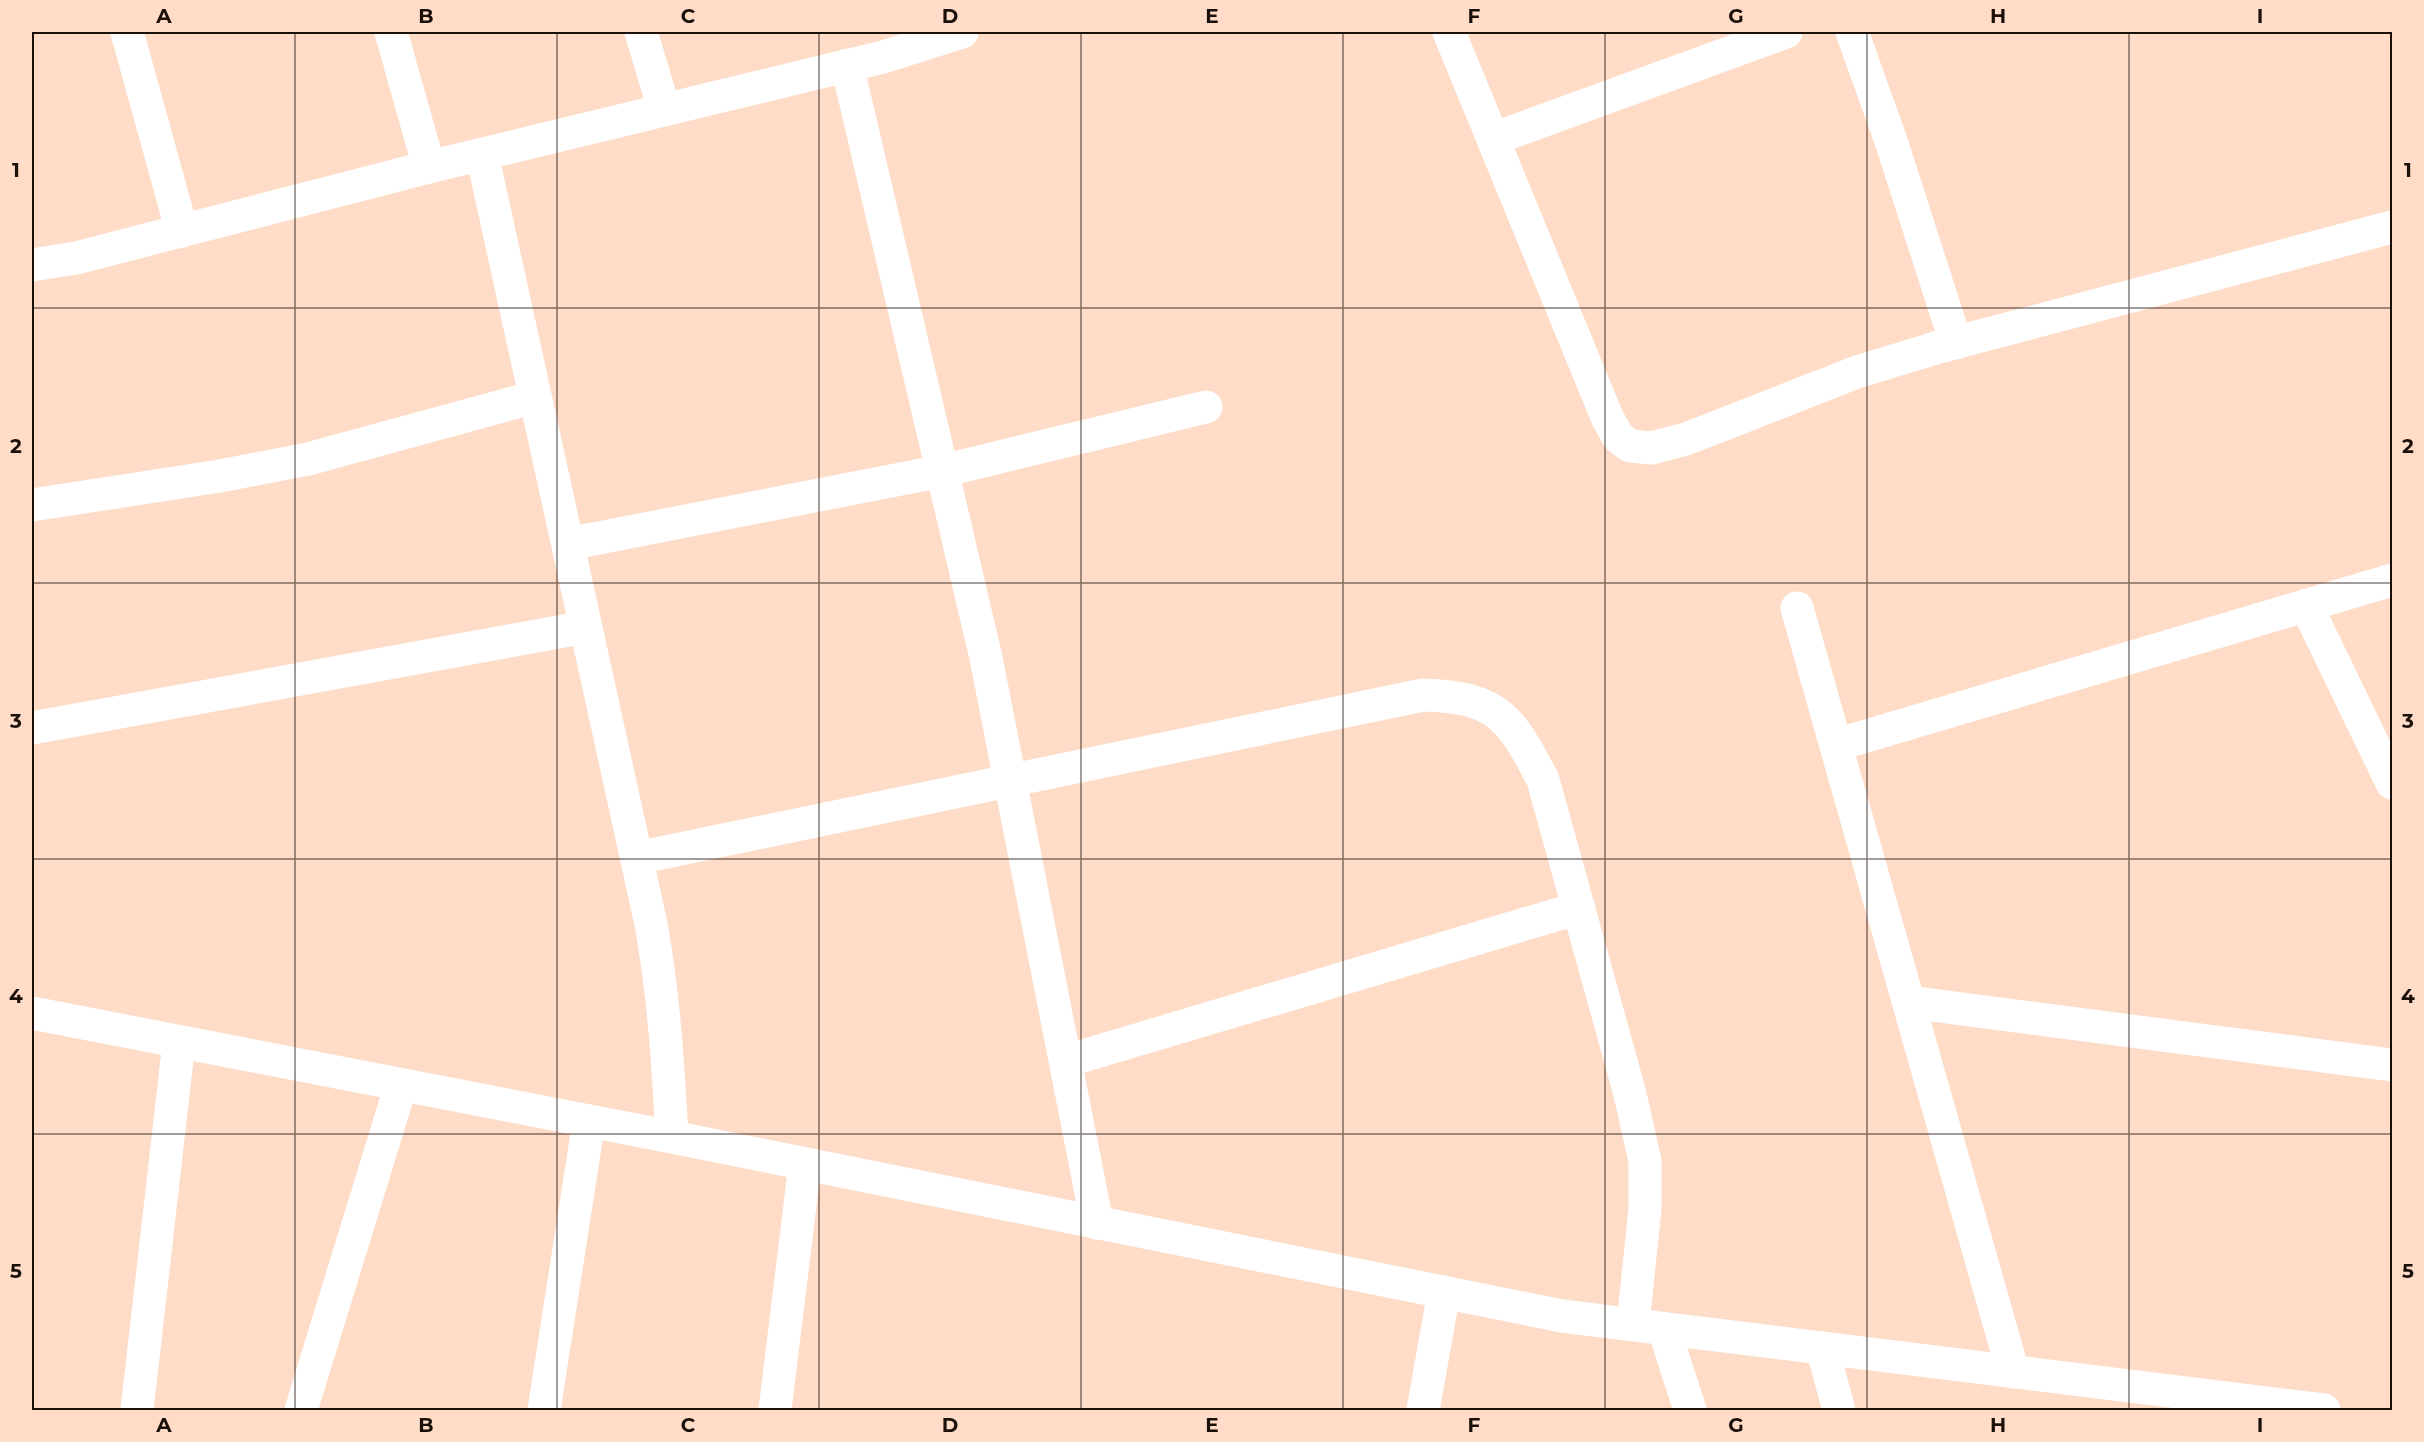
<svg xmlns="http://www.w3.org/2000/svg" width="2424" height="1442" font-family="Montserrat,sans-serif">
<style>
.lines{fill:none;stroke-linecap:round;stroke-linejoin:round}
.minor{stroke:#fff;stroke-width:33}
.tertiary{stroke:#fff;stroke-width:33}
.grid{fill:none;stroke:#1b1009;stroke-width:1.5;stroke-opacity:0.55}
.neatline{fill:none;stroke:#1b1009;stroke-width:2}
.grid-label{font-size:20px;text-anchor:middle;font-weight:bold;fill:#1b1009}
</style>
<rect width="100%" height="100%" fill="#fedcc7"/>
<g class="lines">
<!-- minor -->
<path class="minor" d="M 127,32 L 182,231
M 391,32 L 429,167
M 641,32 L 664,109
M 1449,32 L 1607,417 L 1618,437 L 1630,446 L 1651,448 L 1686,439 L 1857,372 L 1939,347 L 2392,227
M 1852,32 L 1891,141 L 1956,343
M 847,65 L 986,658 L 1097,1223
M 1493,139 L 1786,32
M 482,154 L 651,924 C 664,997 668,1063 672,1137
M 32,265 L 76,258 L 429,167 L 883,57 L 962,32
M 32,505 L 220,476 L 308,459 L 535,397
M 568,544 L 942,471 L 1206,407
M 2306,605 L 2392,783
M 1797,608 L 2013,1372
M 32,728 L 586,627
M 1836,745 L 2392,580
M 637,858 L 1423,695 C 1498,697 1511,718 1543,780 L 1630,1094 L 1645,1161 L 1645,1209 L 1633,1324
M 1909,1002 L 2392,1065
M 1066,1061 L 1579,908
M 1664,1329 L 1690,1410
M 1822,1348 L 1839,1410
M 137,1410 L 179,1042
M 301,1410 L 401,1085
M 544,1410 L 589,1121
M 775,1410 L 805,1164
M 1423,1410 L 1444,1292"/>
<!-- tertiary -->
<path class="tertiary" d="M 32,1013 L 672,1137 L 1562,1316 L 2324,1410"/>
</g>
<!-- grid -->
<path class="grid" d="M 295,32 L 295,1410M 557,32 L 557,1410M 819,32 L 819,1410M 1081,32 L 1081,1410M 1343,32 L 1343,1410M 1605,32 L 1605,1410M 1867,32 L 1867,1410M 2129,32 L 2129,1410M 32,308 L 2392,308M 32,583 L 2392,583M 32,859 L 2392,859M 32,1134 L 2392,1134"/>
<!-- border -->
<rect width="2424" height="1442" fill="none" stroke="#fedcc7" stroke-width="66"/>
<rect x="33" y="33" width="2358" height="1376" class="neatline"/>
<g class="grid-label">
<text x="164" y="23">A</text>
<text x="426" y="23">B</text>
<text x="688" y="23">C</text>
<text x="950" y="23">D</text>
<text x="1212" y="23">E</text>
<text x="1474" y="23">F</text>
<text x="1736" y="23">G</text>
<text x="1998" y="23">H</text>
<text x="2260" y="23">I</text>
<text x="16" y="177">1</text>
<text x="2408" y="177">1</text>
<text x="16" y="453">2</text>
<text x="2408" y="453">2</text>
<text x="16" y="728">3</text>
<text x="2408" y="728">3</text>
<text x="16" y="1003">4</text>
<text x="2408" y="1003">4</text>
<text x="16" y="1278">5</text>
<text x="2408" y="1278">5</text>
<text x="164" y="1432">A</text>
<text x="426" y="1432">B</text>
<text x="688" y="1432">C</text>
<text x="950" y="1432">D</text>
<text x="1212" y="1432">E</text>
<text x="1474" y="1432">F</text>
<text x="1736" y="1432">G</text>
<text x="1998" y="1432">H</text>
<text x="2260" y="1432">I</text>
</g>
</svg>
